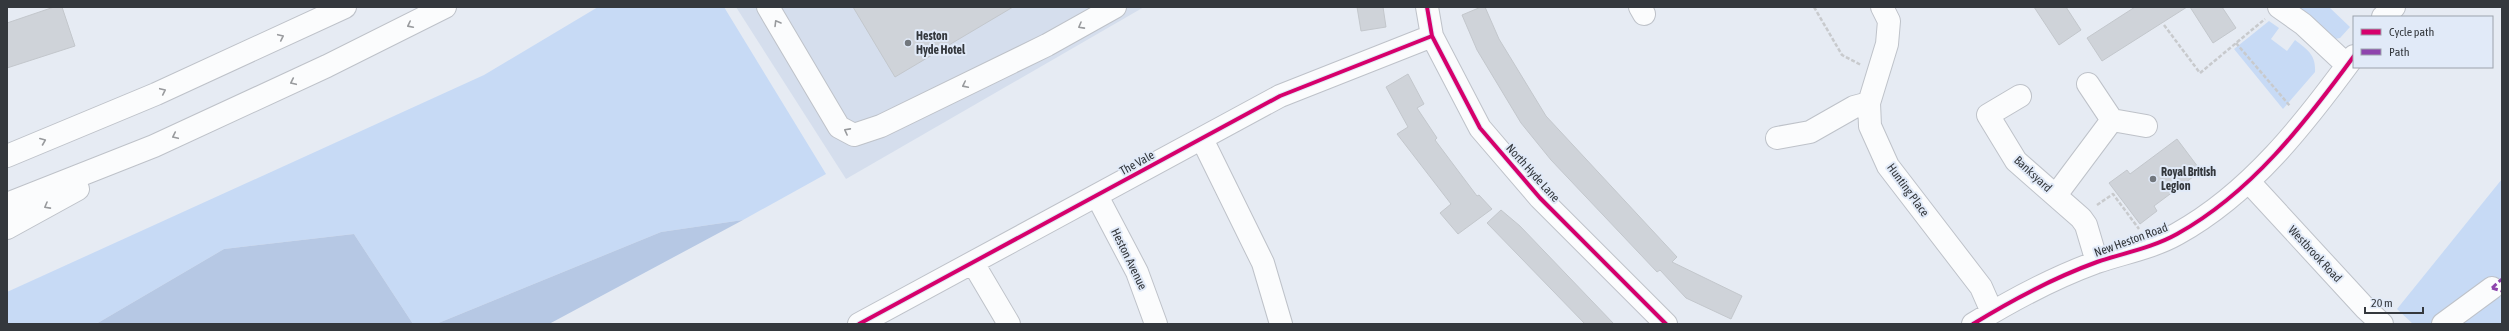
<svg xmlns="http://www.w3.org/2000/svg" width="2509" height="331" font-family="'Asap Condensed',sans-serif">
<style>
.built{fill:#d5deed}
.green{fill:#c7daf5}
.forest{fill:#b6c8e4}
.building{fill:#cfd3d9;stroke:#c3c7cc}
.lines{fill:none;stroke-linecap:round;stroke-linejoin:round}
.minor-casing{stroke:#bec2c9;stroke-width:24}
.highway-casing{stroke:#bec2c9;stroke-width:24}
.path{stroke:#c8cacd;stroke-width:2.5;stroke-dasharray:4 2;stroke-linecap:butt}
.minor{stroke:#fbfcfd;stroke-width:22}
.highway{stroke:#fbfcfd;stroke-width:22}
.quiet{stroke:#8e44ad;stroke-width:3;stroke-dasharray:6 3;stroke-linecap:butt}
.cycleway-casing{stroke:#e1eaf8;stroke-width:6}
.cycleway{stroke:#d6006c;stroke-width:4}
.oneway{stroke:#989a9d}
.poi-dot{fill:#72777d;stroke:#e1eaf8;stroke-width:1.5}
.labels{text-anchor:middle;stroke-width:4;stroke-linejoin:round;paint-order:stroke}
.poi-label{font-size:12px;font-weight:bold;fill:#34383d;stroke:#e1eaf8;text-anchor:start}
.street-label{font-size:12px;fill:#34383d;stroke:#e1eaf8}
</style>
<rect width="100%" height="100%" fill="#e6ebf3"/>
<!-- built -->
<path class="built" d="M 736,7 L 1144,7 L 846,179 Z"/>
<!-- green -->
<path class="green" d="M 598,7 L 724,7 L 826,174 L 743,220 L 661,232 L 436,324 L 413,324 L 354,234 L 224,249 L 96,324 L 7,324 L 7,292 L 484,75 Z
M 2297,7 L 2329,7 L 2350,27 L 2340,38 L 2335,39 Z
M 2269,21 L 2279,28 L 2271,39 L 2287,51 L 2295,40 C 2308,50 2316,55 2315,72 L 2283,109 L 2234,49 Z
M 2502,179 L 2502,324 L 2413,324 L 2397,309 Z"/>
<!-- forest -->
<path class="forest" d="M 743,220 L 549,324 L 436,324 L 661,232 Z
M 354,234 L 413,324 L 96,324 L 224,249 Z"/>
<!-- building -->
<path class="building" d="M 54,7 L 62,7 L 75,46 L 7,68 L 7,23 Z
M 853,7 L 1013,7 L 895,77 Z
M 1357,7 L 1383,7 L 1386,27 L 1361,31 Z
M 1481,7 L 1485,7 L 1499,39 L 1546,116 L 1677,257 L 1672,262 L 1742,296 L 1731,319 L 1686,298 L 1660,270 L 1657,272 L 1551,160 L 1521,123 L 1477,50 L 1462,15 Z
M 2034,7 L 2066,7 L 2081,30 L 2059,45 Z
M 2135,7 L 2187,7 L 2102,61 L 2087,38 Z
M 2190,7 L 2222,7 L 2236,28 L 2213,43 Z
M 1408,74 L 1424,104 L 1417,108 L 1437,138 L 1435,140 L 1477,196 L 1479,195 L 1492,209 L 1458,234 L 1440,213 L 1451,204 L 1397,134 L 1408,127 L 1386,87 Z
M 2177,139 L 2201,171 L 2154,206 L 2157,211 L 2140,224 L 2109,183 L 2127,170 L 2130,174 Z
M 1501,210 L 1520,226 L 1614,324 L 1585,324 L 1487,223 Z"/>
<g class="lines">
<defs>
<path id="minor" d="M 768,7 L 839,127 L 854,135 L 881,126 L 1047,45 L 1115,7
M 1427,7 L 1432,36 L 1480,128 L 1540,198 L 1666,324
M 1640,7 L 1644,14
M 1882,7 L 1889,21 L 1887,44 L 1869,103 L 1870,126 L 1888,166 L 1981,287 L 1992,312
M 2279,7 L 2303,24 L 2347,65
M 2383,17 L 2394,7
M 2088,84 L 2112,120 L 2146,126
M 2020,96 L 1988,115 L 2016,161 L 2081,218 L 2086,225 L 2097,262
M 1777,138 L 1810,132 L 1854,107 L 1869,103
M 1202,139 L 1263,263 L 1281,324
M 2249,182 L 2366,309 L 2382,324
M 2056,195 L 2112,120
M 1097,196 L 1137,272 L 1156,324
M 973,263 L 1009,324
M 859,324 L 1280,96 L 1432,36
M 1973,324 C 2012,300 2053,278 2097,262 C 2123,253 2152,248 2177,234 C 2251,193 2305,123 2354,56
M 2443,324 L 2492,288"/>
<path id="highway" d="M 7,156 L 156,94 L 345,7
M 7,204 L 154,146 L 327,66 L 445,7
M 7,228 L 78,189"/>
</defs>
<!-- minor casing -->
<use href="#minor" class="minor-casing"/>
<!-- highway casing -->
<use href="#highway" class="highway-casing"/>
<!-- path -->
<path class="path" d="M 1814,7 L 1842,55 L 1861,65
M 2164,25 L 2200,73 L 2265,19
M 2236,43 L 2290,106
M 2097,205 L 2113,194 L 2139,229"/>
<!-- minor -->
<use href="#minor" class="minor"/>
<!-- highway -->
<use href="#highway" class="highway"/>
<!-- quiet -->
<path class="quiet" d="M 2492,288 L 2502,279
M 2492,288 L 2502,291"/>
<defs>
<path id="cycleway" d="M 1427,7 L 1432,36 L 1480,128 L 1540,198 L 1666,324
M 859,324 L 1280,96 L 1432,36
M 1973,324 C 2012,300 2053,278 2097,262 C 2123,253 2152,248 2177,234 C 2251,193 2305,123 2354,56"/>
</defs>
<!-- cycleway casing -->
<use href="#cycleway" class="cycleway-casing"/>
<!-- cycleway -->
<use href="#cycleway" class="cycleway"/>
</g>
<!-- one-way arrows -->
<defs><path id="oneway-chevron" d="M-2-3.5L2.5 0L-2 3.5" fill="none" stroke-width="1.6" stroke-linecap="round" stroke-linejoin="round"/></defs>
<g class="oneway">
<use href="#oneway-chevron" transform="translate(777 23) rotate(-121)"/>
<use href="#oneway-chevron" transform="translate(410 25) rotate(153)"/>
<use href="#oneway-chevron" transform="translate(1081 26) rotate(151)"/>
<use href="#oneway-chevron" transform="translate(281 37) rotate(-25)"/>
<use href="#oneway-chevron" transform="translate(293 82) rotate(155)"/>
<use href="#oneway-chevron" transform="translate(965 85) rotate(154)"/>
<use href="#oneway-chevron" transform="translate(163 91) rotate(-25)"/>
<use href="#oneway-chevron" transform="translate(847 131) rotate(-152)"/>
<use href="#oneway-chevron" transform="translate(175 136) rotate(155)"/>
<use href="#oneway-chevron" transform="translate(43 141) rotate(-22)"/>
<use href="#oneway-chevron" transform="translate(47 206) rotate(151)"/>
</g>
<!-- markers -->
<g class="poi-dot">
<circle cx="908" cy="43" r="4"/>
<circle cx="2153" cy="179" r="4"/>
</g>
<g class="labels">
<!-- poi labels -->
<g class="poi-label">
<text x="916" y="40">Heston<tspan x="916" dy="14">Hyde Hotel</tspan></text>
<text x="2161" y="176">Royal British<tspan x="2161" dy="14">Legion</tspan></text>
</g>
<!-- street labels -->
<g class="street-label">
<text transform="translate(1137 163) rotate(-29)" y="4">The Vale</text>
<text transform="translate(1533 173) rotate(48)" y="4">North Hyde Lane</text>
<text transform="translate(2033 174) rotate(43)" y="4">Banksyard</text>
<text transform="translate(1908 190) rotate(54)" y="4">Hunting Place</text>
<text transform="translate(2131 240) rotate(-20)" y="4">New Heston Road</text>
<text transform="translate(2315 254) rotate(47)" y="4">Westbrook Road</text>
<text transform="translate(1129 259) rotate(64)" y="4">Heston Avenue</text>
</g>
</g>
<!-- border -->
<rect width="2509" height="331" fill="none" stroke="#34383d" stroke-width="16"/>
<!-- legend -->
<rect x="2353" y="16" width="140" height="52" fill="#e1eaf8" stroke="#9ca3ad"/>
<rect x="2361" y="29" width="20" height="6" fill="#d6006c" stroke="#9ca3ad"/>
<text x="2389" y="36" font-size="12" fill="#34383d">Cycle path</text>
<rect x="2361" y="49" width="20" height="6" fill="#8e44ad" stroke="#9ca3ad"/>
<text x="2389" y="56" font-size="12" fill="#34383d">Path</text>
<!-- scale -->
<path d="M2365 307v6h58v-6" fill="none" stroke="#34383d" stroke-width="2"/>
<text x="2371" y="307" font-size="12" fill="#34383d" stroke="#e1eaf8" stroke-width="3" paint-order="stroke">20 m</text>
</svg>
